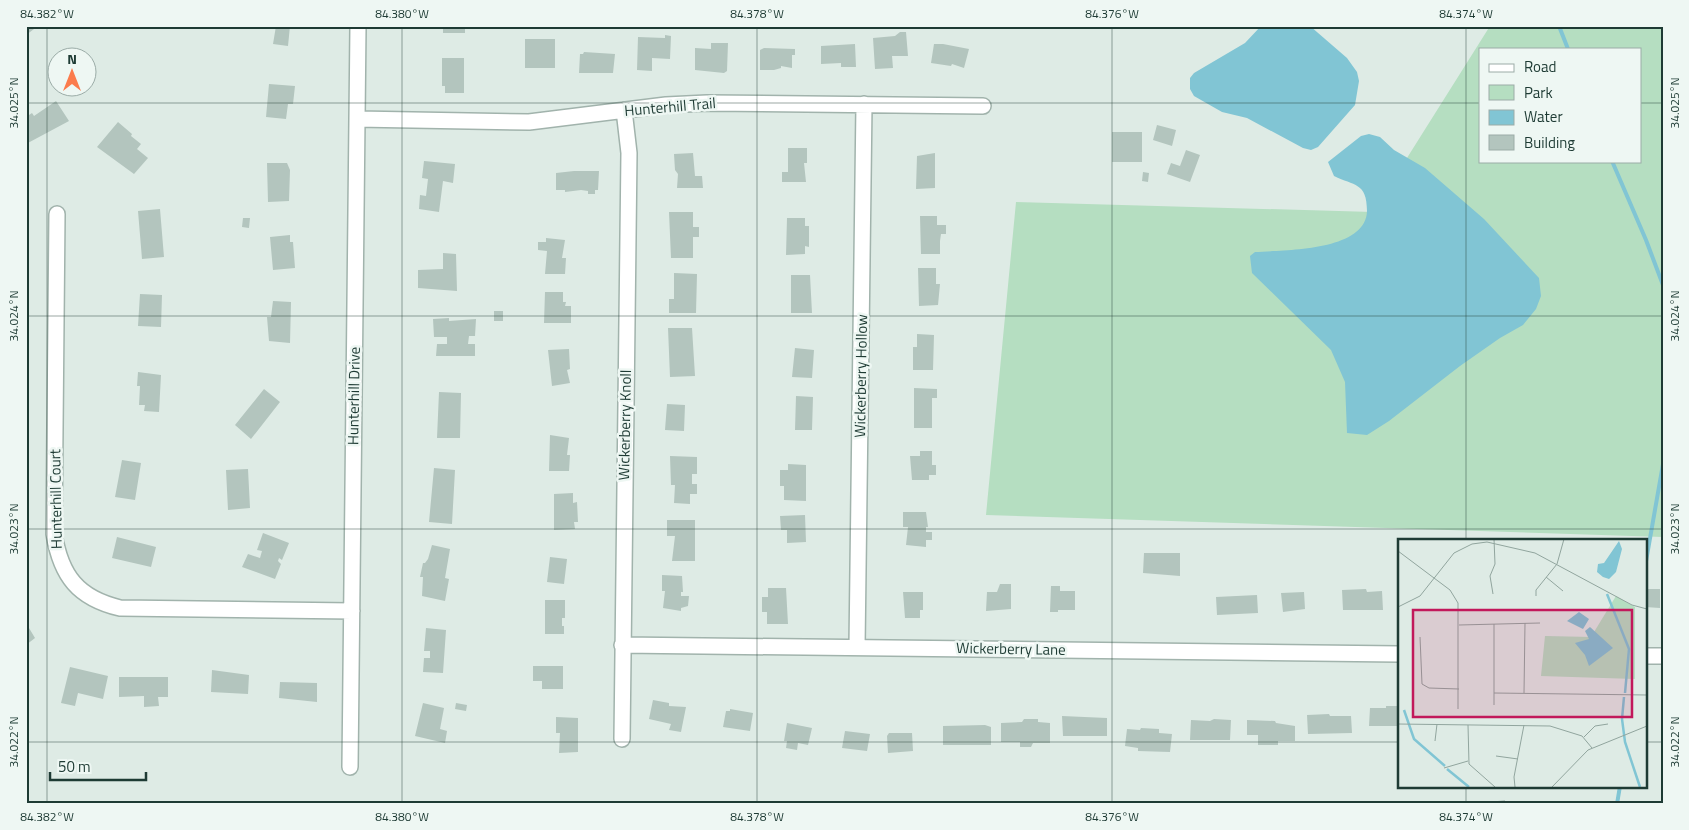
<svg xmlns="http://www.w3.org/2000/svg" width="1689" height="830" font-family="'Titillium Web',sans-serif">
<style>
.green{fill:#b5dec1;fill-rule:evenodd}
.water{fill:#81c5d4}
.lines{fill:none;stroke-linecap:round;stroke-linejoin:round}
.stream{stroke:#81c5d4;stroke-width:4}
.building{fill:#b3c5be}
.street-casing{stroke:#a1b3ac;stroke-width:18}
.street{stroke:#fff;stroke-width:15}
.ticks{fill:none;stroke:#1e3b34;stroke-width:1;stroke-opacity:0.45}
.labels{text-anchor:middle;stroke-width:5;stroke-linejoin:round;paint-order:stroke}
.street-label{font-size:15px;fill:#1e3b34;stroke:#eef7f3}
.inset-river{fill:none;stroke:#81c5d4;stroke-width:2.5}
.inset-road{fill:none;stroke:#91a59e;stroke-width:1}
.view{fill:#c2185b;fill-opacity:0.15;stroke:#c2185b;stroke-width:2.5}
.inset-edge{fill:none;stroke:#1e3b34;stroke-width:2.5}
.neatline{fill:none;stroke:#1e3b34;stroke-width:2}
.ticks-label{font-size:12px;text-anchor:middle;fill:#1e3b34}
</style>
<rect width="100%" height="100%" fill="#deebe5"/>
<!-- green -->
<path class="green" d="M 1490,26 L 1663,26 L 1663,537 L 986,515 L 1016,202 L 1373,212 ZM 1480,49 L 1640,49 L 1640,161 L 1480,161 Z"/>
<!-- water -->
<path class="water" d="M 1261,26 L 1310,26 L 1347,58 L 1357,72 L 1359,81 L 1355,105 L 1318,147 L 1311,150 L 1303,148 L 1247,118 L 1222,112 L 1194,96 L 1190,89 L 1190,78 L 1194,73 L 1245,43 Z
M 1369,134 L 1380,137 L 1394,150 L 1425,168 L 1484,219 L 1539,278 L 1541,296 L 1536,309 L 1523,325 L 1500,338 L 1460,366 L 1389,421 L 1367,435 L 1347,433 L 1345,382 L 1331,350 L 1252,273 L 1250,256 L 1255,252 C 1282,250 1366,252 1367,211 C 1367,182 1354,186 1334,176 L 1328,162 L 1361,136 Z"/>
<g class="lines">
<!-- stream -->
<path class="stream" d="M 1559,26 L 1568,49
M 1612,161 L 1646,240 L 1663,285
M 1645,567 L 1663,464
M 1617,804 L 1620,786"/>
</g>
<!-- building -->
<path class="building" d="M 26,26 L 38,26 L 26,35 Z
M 276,26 L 290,26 L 288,46 L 273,44 Z
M 443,26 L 465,26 L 465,33 L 443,33 Z
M 900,32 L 906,32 L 908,56 L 892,56 L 893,68 L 875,69 L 873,38 L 895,36 Z
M 665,35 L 671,36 L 670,59 L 652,58 L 652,71 L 637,70 L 638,37 L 665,38 Z
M 525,39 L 555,39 L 555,68 L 525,68 Z
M 711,43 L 728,43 L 727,71 L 724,73 L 695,70 L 695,48 L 711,49 Z
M 855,44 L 856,67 L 841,67 L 841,63 L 821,64 L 821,46 Z
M 934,44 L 943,44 L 969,49 L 964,68 L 952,64 L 951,66 L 931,63 Z
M 764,48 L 795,49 L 795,55 L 792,55 L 792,68 L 781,66 L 781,68 L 774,70 L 760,70 L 760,50 Z
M 584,52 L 615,54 L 613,73 L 579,73 L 580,54 L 583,54 Z
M 442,58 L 464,58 L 464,93 L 445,93 L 445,86 L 442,86 Z
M 269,84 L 295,86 L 293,104 L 288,104 L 286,119 L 266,117 Z
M 56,101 L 69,121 L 26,144 L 26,117 L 32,113 L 34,116 Z
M 118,122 L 132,134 L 131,136 L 141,144 L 137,149 L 148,158 L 134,174 L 97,147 Z
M 1157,125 L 1176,130 L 1172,146 L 1153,140 Z
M 1112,132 L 1142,132 L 1142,162 L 1112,162 Z
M 788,148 L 807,148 L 807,163 L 804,163 L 806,182 L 782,182 L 782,172 L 788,172 Z
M 1186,150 L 1200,155 L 1190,182 L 1167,174 L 1171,163 L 1180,166 Z
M 693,153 L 695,176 L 702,176 L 703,188 L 677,188 L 678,174 L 675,170 L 674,154 Z
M 935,153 L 935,188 L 916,189 L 917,156 Z
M 424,161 L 455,164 L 453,183 L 443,181 L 439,212 L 419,209 L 420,195 L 426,196 L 428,179 L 422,178 Z
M 267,163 L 287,163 L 290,170 L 289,201 L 268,202 Z
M 574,171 L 599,171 L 598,190 L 595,190 L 595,194 L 588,194 L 588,191 L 581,190 L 565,192 L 565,190 L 556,190 L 556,173 Z
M 1143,172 L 1149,173 L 1148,182 L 1142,181 Z
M 160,209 L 164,257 L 142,259 L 138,211 Z
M 669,212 L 693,212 L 693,227 L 699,227 L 699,237 L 693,237 L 693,258 L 671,258 Z
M 920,216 L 937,216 L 937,225 L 946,225 L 946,234 L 941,234 L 940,241 L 940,254 L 921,254 Z
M 243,218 L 250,218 L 249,228 L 242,227 Z
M 787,218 L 805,218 L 805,226 L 809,226 L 809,247 L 805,246 L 805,254 L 786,255 Z
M 290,235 L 290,242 L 293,242 L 295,268 L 273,270 L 270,237 Z
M 546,238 L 565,240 L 562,258 L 566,258 L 565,274 L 545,274 L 547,251 L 538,250 L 538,242 L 546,242 Z
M 443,253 L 456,254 L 457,291 L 418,288 L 418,270 L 443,269 Z
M 918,268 L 936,268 L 936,284 L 940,284 L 938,305 L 919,306 Z
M 674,273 L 697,274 L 696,313 L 669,313 L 669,299 L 674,299 Z
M 791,275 L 810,275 L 812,313 L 791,313 Z
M 545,292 L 563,292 L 563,302 L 566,302 L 565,306 L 571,306 L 571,323 L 544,323 Z
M 140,294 L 162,295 L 161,327 L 138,326 Z
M 273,301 L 291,302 L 290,343 L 269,341 L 267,317 L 271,317 Z
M 494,311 L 503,311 L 503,321 L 494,321 Z
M 449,318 L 449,321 L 476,319 L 475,336 L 469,336 L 468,344 L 475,344 L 475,356 L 436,356 L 437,344 L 447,344 L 447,337 L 434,337 L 433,319 Z
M 668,328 L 692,328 L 695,376 L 670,377 Z
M 917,334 L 934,335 L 933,370 L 913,370 L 913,347 L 917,347 Z
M 795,348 L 814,350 L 812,378 L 792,377 Z
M 569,349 L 570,369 L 567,370 L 570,383 L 552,386 L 548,350 Z
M 138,372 L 161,375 L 159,412 L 144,411 L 145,405 L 139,405 L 140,386 L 137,386 Z
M 914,388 L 937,389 L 937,398 L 932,398 L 932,428 L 914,428 Z
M 264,389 L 280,402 L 251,439 L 235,425 Z
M 439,392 L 461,393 L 460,438 L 437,438 Z
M 796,396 L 813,397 L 812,430 L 795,430 Z
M 667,404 L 685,405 L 684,431 L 665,430 Z
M 550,435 L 569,438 L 567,455 L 570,455 L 569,471 L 549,471 Z
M 920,451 L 932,451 L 932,465 L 936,465 L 936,475 L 929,475 L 929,480 L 912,480 L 910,456 L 920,456 Z
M 670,456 L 697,457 L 697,474 L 692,474 L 692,484 L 697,484 L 697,494 L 690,494 L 690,504 L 674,503 L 675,485 L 671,485 Z
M 122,460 L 141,463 L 135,500 L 115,497 Z
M 788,464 L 806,465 L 806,501 L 784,500 L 784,486 L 780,486 L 780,470 L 788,470 Z
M 434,468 L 455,470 L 452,524 L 429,522 Z
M 248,469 L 250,508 L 228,510 L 226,470 Z
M 573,493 L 573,503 L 577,502 L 578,522 L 574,522 L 575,529 L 554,530 L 554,494 Z
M 903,512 L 926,512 L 928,527 L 926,527 L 926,532 L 932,532 L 932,540 L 926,540 L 926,547 L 906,545 L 908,527 L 903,527 Z
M 805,515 L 806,542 L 787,543 L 787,530 L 781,530 L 780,516 Z
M 667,520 L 695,520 L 695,561 L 672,561 L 675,536 L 667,536 Z
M 263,533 L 289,543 L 282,560 L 279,558 L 278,561 L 281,564 L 275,579 L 242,567 L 248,554 L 260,558 L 262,551 L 257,550 Z
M 117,537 L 156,547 L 151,567 L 112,558 Z
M 432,545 L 450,549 L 445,578 L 449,579 L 445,601 L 422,596 L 423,577 L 420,577 L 423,563 L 425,563 L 428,559 Z
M 1144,553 L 1180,553 L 1180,576 L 1143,573 Z
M 550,557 L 567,559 L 564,584 L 547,582 Z
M 662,575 L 682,576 L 683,592 L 681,592 L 681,596 L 689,596 L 688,606 L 681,608 L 681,611 L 663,608 L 665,591 L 662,591 Z
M 1000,584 L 1011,584 L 1011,609 L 986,611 L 987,592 L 997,592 Z
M 1051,586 L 1060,586 L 1060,591 L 1075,591 L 1075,610 L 1058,610 L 1058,612 L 1050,612 Z
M 768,588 L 786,588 L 788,624 L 767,624 L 767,612 L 762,612 L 762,597 L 768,597 Z
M 1366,589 L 1367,592 L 1382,591 L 1383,610 L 1343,610 L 1342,590 Z
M 1645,589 L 1660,589 L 1660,608 L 1645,607 Z
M 903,592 L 923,592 L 923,610 L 920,610 L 920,618 L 905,618 Z
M 1304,592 L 1305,609 L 1283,612 L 1281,593 Z
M 1257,595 L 1258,613 L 1217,615 L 1216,597 Z
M 545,600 L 565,600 L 565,618 L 562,618 L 562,626 L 564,626 L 564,634 L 545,634 Z
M 26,623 L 35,638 L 26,645 Z
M 426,628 L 446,630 L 443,673 L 423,672 L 424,658 L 430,658 L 430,651 L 424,651 Z
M 533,666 L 563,666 L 563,689 L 542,689 L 542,681 L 533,681 Z
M 70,667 L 108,676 L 103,699 L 78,693 L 75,706 L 61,703 Z
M 212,670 L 249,675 L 248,694 L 211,692 Z
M 119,677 L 168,677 L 168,697 L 158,697 L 159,706 L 144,707 L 144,696 L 119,697 Z
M 280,682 L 317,683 L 317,702 L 279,698 Z
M 653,700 L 669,703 L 669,706 L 686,707 L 681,732 L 669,730 L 671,724 L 649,719 Z
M 423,703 L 444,708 L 440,729 L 447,731 L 445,743 L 415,736 Z
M 456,703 L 467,705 L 466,711 L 455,709 Z
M 1386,706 L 1399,706 L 1399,726 L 1369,726 L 1370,708 L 1386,708 Z
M 730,709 L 753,713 L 750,731 L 723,727 L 726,711 L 730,711 Z
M 1329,714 L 1330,716 L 1351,716 L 1352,733 L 1308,734 L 1307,715 Z
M 1062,716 L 1107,718 L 1107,736 L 1063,736 Z
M 556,717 L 578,718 L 578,752 L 559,753 L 560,733 L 556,733 Z
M 1024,719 L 1038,719 L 1038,722 L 1050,723 L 1050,743 L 1033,743 L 1031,747 L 1020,747 L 1020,742 L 1001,742 L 1001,723 L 1022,722 Z
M 1214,719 L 1231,720 L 1230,740 L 1190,740 L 1191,720 L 1210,721 Z
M 1247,720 L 1275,721 L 1276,723 L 1295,726 L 1295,741 L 1278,741 L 1278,745 L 1258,745 L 1258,735 L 1247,735 Z
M 787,723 L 812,728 L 808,745 L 798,743 L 797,750 L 786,748 L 787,741 L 784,741 Z
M 985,725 L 991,727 L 991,745 L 943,745 L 943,726 Z
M 1141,728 L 1159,729 L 1159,733 L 1172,734 L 1170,752 L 1138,751 L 1138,748 L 1125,746 L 1127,729 L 1140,730 Z
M 845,731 L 870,734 L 867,751 L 842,748 Z
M 889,733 L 912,733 L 913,751 L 888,753 L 887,736 Z
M 1505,800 L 1505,804 L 1483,804 L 1483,803 Z"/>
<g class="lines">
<defs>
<path id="street" d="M 357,119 L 529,122 L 666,105 L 707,103 L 983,106
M 57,214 L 54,534 C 61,576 78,598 120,608 L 352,611
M 622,645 L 1399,654
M 857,647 L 864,104
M 1645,656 L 1663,656
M 622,739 L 629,153 L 624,110
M 350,767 L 358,26"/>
</defs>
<!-- street casing -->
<use href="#street" class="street-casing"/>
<!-- street -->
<use href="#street" class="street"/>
</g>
<!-- ticks -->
<path class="ticks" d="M 47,26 L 47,804M 402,26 L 402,804M 757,26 L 757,804M 1112,26 L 1112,804M 1466,26 L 1466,540M 26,103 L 1480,103M 1640,103 L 1663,103M 26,316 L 1663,316M 26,529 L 1663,529M 26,742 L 1399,742M 1645,742 L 1663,742M 1466,786 L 1466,804"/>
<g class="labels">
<!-- street labels -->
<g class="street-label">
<text transform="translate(670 107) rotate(-5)" y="5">Hunterhill Trail</text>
<text transform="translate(861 376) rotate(-89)" y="5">Wickerberry Hollow</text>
<text transform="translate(354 396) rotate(-89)" y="5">Hunterhill Drive</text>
<text transform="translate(625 425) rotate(-89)" y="5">Wickerberry Knoll</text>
<text transform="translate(56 499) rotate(-91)" y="5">Hunterhill Court</text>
<text transform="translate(1011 649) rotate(1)" y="5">Wickerberry Lane</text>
</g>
</g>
<!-- overview -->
<g transform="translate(1398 539)">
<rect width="249" height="249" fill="#deebe5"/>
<path d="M 218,57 L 237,68 L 237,140 L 143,137 L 147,97 L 193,98 Z" fill="#b5dec1"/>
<path d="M 221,2 L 224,10 L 218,33 L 211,40 L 205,38 L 199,33 L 200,25 L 206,24 ZM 181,73 L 191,80 L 185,90 L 169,82 ZM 192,88 L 215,109 L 191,127 L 187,116 L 177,104 L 191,100 L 187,92 Z" fill="#81c5d4"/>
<path class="inset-river" d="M 209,55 L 231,110 L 227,154M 226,158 L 224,180 L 227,203 L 242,248M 6,171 L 16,200 L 47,227M 49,230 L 71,248"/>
<path class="inset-road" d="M 0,12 L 52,51 L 60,64 L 60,170M 148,38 L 165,52M 95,55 L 92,37 L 97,25 L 96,0M 138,57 L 138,51 L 159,25 L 166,0M 0,68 L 22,57 L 56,14 L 74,5 L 89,3 L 137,14 L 234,66 L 249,70M 61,86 L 142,84M 22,98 L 24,145 L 31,149 L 61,150M 96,154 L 249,156M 126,154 L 127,84M 96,166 L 96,85M 0,185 L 152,187 L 184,197 L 194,209M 70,186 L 71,225 L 97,248M 186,198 L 197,187 L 210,185M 37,202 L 39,185M 98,217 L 120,220M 46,229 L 70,222M 117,248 L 116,238 L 126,186M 154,248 L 190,211 L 249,187"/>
<path class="view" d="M 15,71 L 234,71 L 234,178 L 15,178 Z"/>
<rect width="249" height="249" class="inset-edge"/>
</g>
<!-- border -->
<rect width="1689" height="830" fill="none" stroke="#eef7f3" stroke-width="55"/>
<!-- legend -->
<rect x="1479" y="48" width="162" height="115" fill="#eef7f3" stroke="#9baca7"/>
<rect x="1489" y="64" width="25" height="8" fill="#ffffff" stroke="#9baca7"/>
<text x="1524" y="72" font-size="15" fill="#1e3b34">Road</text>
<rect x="1489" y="85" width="25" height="15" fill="#b5dec1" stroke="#9baca7"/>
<text x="1524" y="98" font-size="15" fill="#1e3b34">Park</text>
<rect x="1489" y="110" width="25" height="15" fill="#81c5d4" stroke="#9baca7"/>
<text x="1524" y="122" font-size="15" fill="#1e3b34">Water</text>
<rect x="1489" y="135" width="25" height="15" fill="#b3c5be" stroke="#9baca7"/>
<text x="1524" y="148" font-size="15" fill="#1e3b34">Building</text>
<!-- north arrow -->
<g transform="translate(72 72)"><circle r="24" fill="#eef7f3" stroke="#9baca7"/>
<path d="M0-4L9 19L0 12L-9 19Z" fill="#fb7b4c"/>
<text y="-8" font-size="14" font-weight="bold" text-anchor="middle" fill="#1e3b34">N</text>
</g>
<!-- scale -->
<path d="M50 772v8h96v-8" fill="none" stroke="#1e3b34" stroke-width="2.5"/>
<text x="58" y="772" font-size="15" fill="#1e3b34" stroke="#eef7f3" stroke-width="4" paint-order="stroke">50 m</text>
<rect x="28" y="28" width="1634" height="774" class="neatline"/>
<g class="ticks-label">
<text x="47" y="18">84.382°W</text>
<text x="402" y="18">84.380°W</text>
<text x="757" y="18">84.378°W</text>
<text x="1112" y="18">84.376°W</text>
<text x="1466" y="18">84.374°W</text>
<text transform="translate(14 103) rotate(-90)" y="4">34.025°N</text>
<text transform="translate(1675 103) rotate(-90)" y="4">34.025°N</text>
<text transform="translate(14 316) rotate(-90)" y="4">34.024°N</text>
<text transform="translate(1675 316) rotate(-90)" y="4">34.024°N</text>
<text transform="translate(14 529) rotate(-90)" y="4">34.023°N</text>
<text transform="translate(1675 529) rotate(-90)" y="4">34.023°N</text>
<text transform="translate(14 742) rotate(-90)" y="4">34.022°N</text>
<text transform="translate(1675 742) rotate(-90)" y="4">34.022°N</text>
<text x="47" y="821">84.382°W</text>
<text x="402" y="821">84.380°W</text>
<text x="757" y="821">84.378°W</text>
<text x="1112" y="821">84.376°W</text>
<text x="1466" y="821">84.374°W</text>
</g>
</svg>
